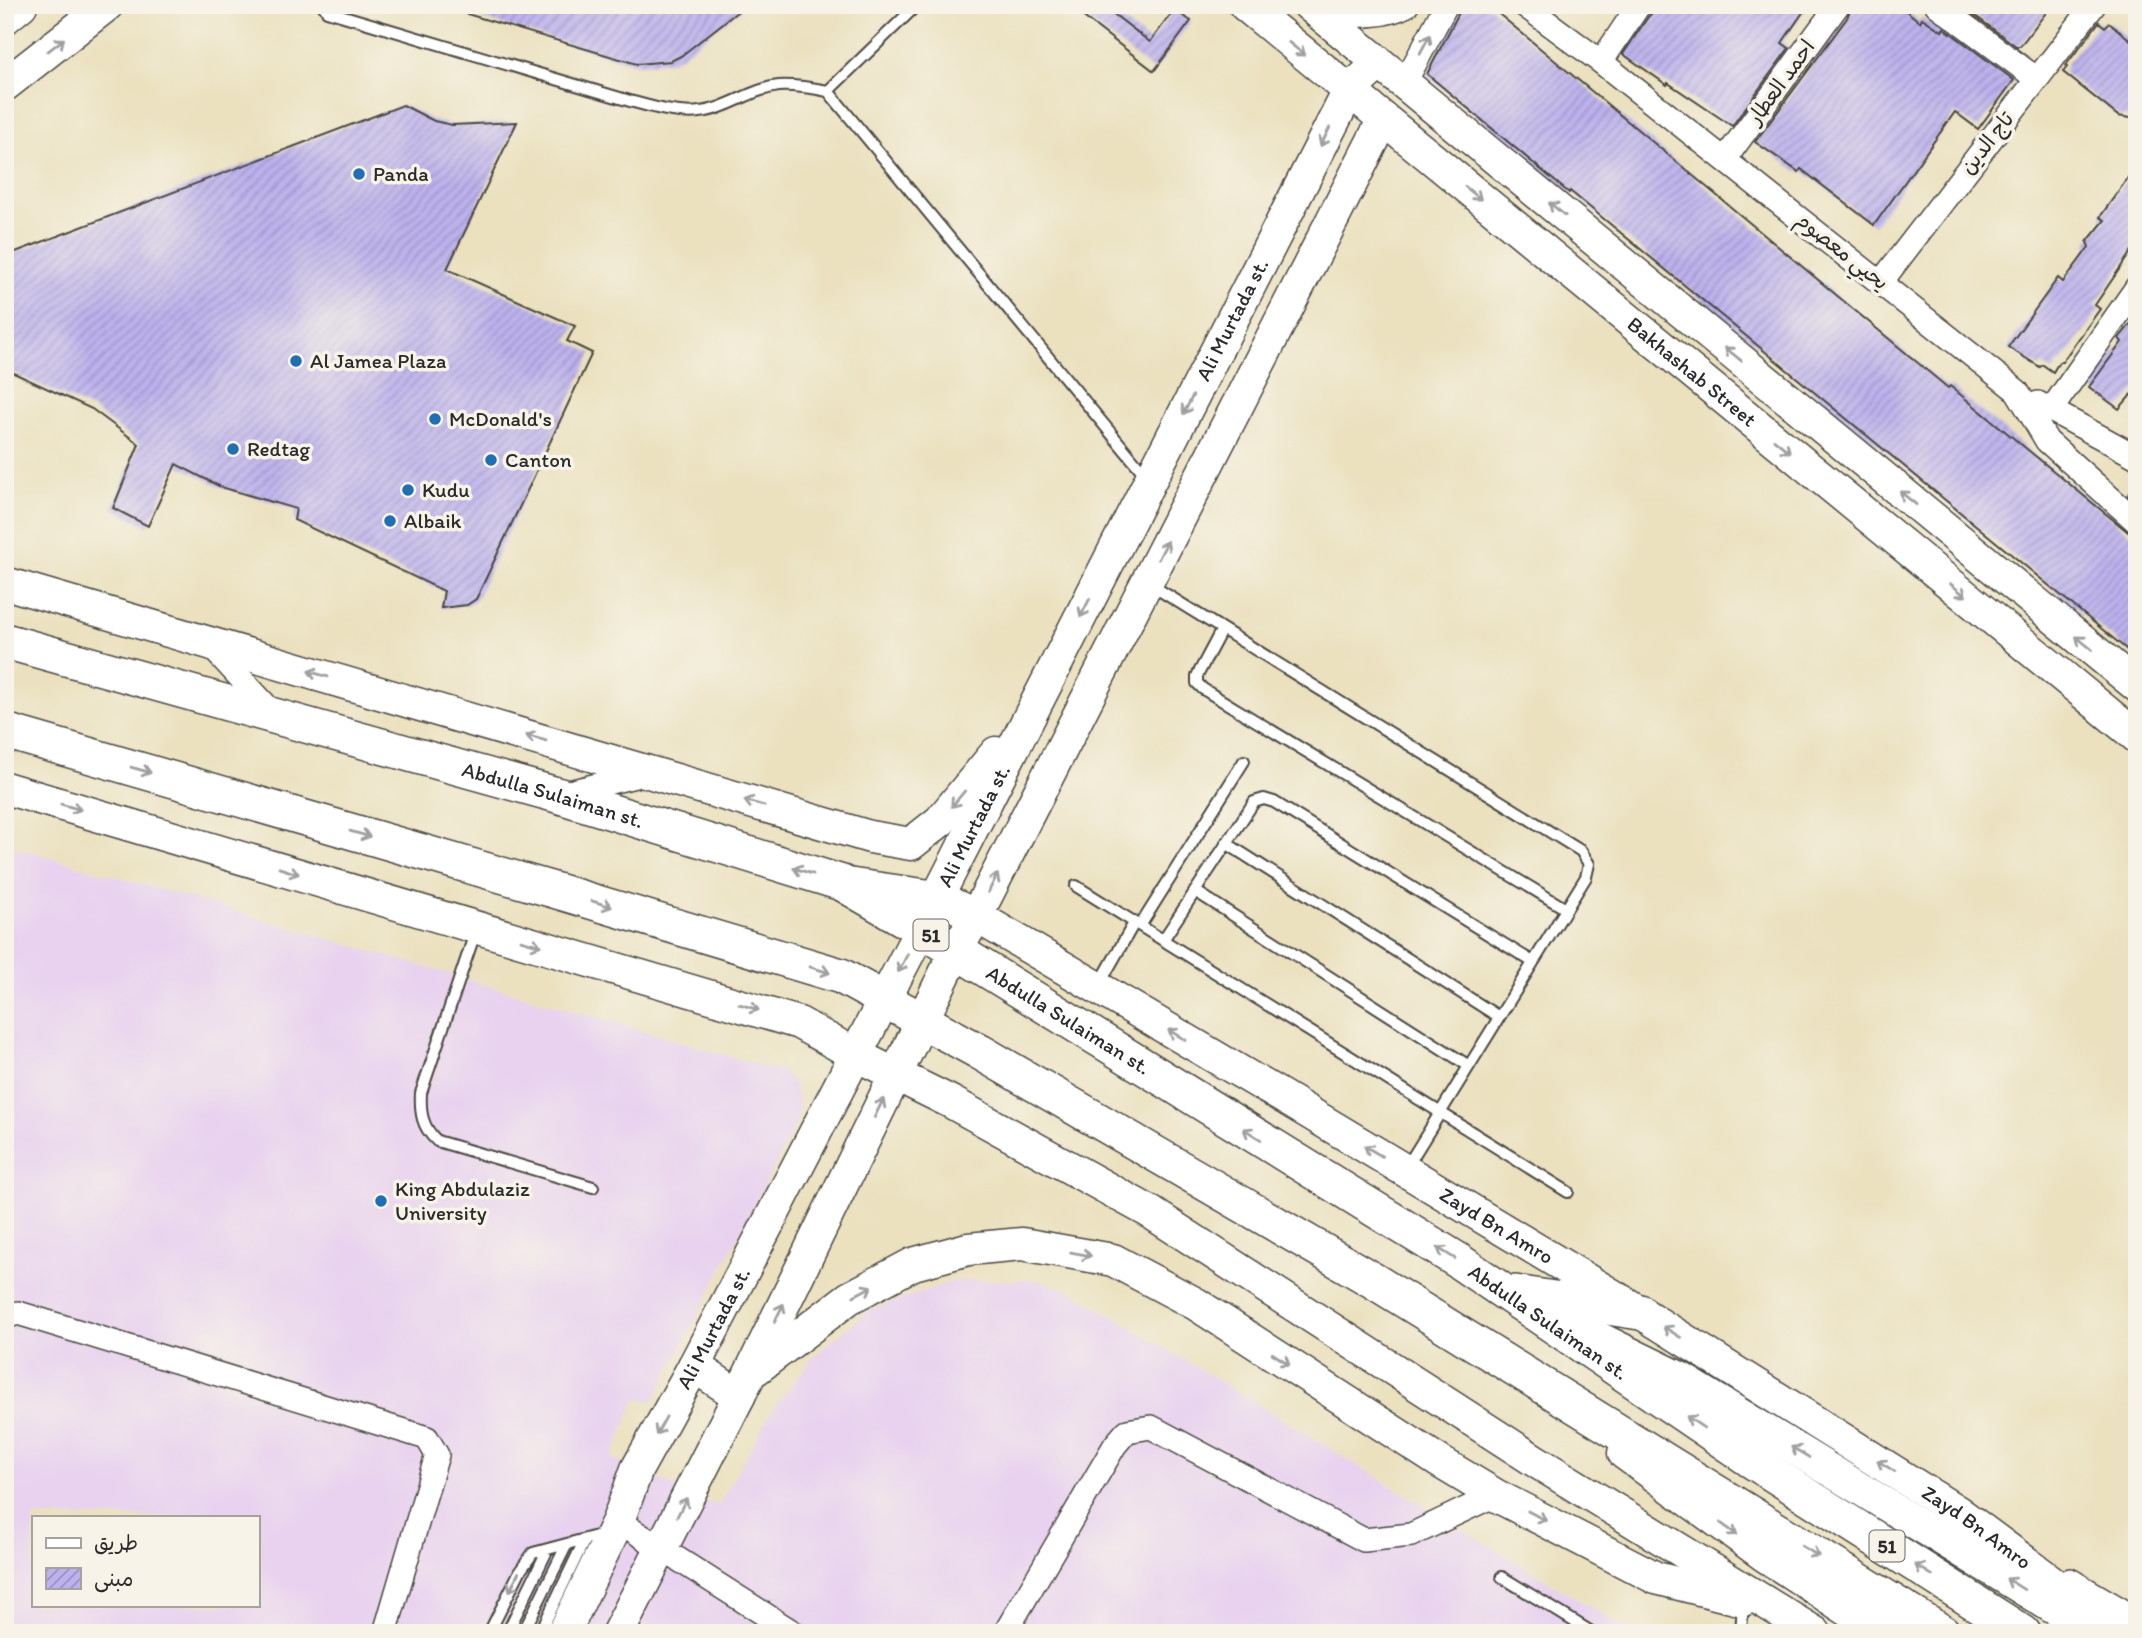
<svg xmlns="http://www.w3.org/2000/svg" width="2142" height="1638" font-family="Itim,'Playpen Sans Arabic',sans-serif">
<style>
.built{fill:#e8d2ef;fill-rule:evenodd}
.building{fill:url(#building-hatch)}
.lines{fill:none;stroke-linecap:round;stroke-linejoin:round}
.service-casing{stroke:#484641;stroke-width:14}
.minor-casing{stroke:#484641;stroke-width:26}
.secondary-casing{stroke:#484641;stroke-width:35}
.primary-casing{stroke:#484641;stroke-width:38}
.service{stroke:#fff;stroke-width:10}
.minor{stroke:#fff;stroke-width:23}
.secondary{stroke:#fff;stroke-width:32}
.primary{stroke:#fff;stroke-width:35}
.oneway{stroke:#a0a0a0}
.poi-dot{fill:#1f6fb2;stroke:#f7f3e8;stroke-width:2.5}
.labels{text-anchor:middle;stroke-width:7;stroke-linejoin:round;paint-order:stroke}
.shield{fill:#f7f3e8;stroke:#686764;stroke-width:2}
.shield-label{font-size:19px;font-weight:bold;fill:#2b2b2b}
.street-label{font-size:21px;fill:#2b2b2b;stroke:#f7f3e8}
.poi-label{font-size:21px;fill:#2b2b2b;stroke:#f7f3e8;text-anchor:start}
</style>
<defs>
<pattern id="building-hatch" width="6" height="6" patternUnits="userSpaceOnUse" patternTransform="scale(1.75)"><rect width="6" height="6" fill="#bdb2ee"/><path d="M-1 1l2-2M0 6l6-6M5 7l2-2" fill="none" stroke="#9a91c1"/></pattern>
</defs>
<rect width="100%" height="100%" fill="#f7f3e8"/>
<filter id="ink" filterUnits="userSpaceOnUse"><feTurbulence type="fractalNoise" baseFrequency=".0143" numOctaves="2"/><feDisplacementMap in="SourceGraphic" scale="14" xChannelSelector="R" yChannelSelector="G"/><feConvolveMatrix kernelMatrix="1 2 1 2 8 2 1 2 1" color-interpolation-filters="sRGB"/></filter>
<filter id="wash" filterUnits="userSpaceOnUse"><feTurbulence type="fractalNoise" baseFrequency=".00686" numOctaves="4" result="noise"/><feDisplacementMap in="SourceGraphic" scale="28" xChannelSelector="R" yChannelSelector="G"/><feGaussianBlur stdDeviation="1.57" result="paint"/><feColorMatrix in="noise" values="0 0 0 0 0 0 0 0 0 0 0 0 0 0 0 0 0 1.4 0 .05"/><feComposite in="paint" operator="in"/></filter>
<g filter="url(#wash)">
<rect width="100%" height="100%" fill="#ebe1bf"/>
<!-- built -->
<path class="built" d="M 5,844 L 783,1072 L 794,1084 L 799,1102 L 797,1122 L 654,1401 L 636,1399 L 612,1458 L 718,1506 L 773,1409 L 816,1354 L 868,1311 L 954,1281 L 1037,1280 L 1071,1291 L 1633,1633 L 5,1633 ZM 33,1517 L 257,1517 L 257,1605 L 33,1605 Z"/>
<g id="blocks">
<!-- building -->
<path class="building" d="M 450,5 L 746,5 L 681,56 L 671,61 L 637,64 L 450,9 Z
M 1068,5 L 1102,5 L 1150,42 L 1174,10 L 1191,21 L 1154,71 Z
M 1463,5 L 1488,5 L 1948,388 L 1950,386 L 2128,532 L 2137,536 L 2137,658 L 1570,191 L 1569,193 L 1427,74 Z
M 1659,5 L 1808,5 L 1782,43 L 1789,48 L 1732,126 L 1668,83 L 1667,85 L 1623,54 L 1648,17 Z
M 1852,5 L 1899,5 L 1920,22 L 1922,18 L 1942,31 L 1944,28 L 2014,80 L 1978,129 L 1955,112 L 1874,225 L 1801,169 L 1799,172 L 1755,142 L 1847,18 Z
M 2052,5 L 2020,46 L 2016,46 L 1962,6 Z
M 2099,22 L 2105,27 L 2109,23 L 2137,45 L 2137,119 L 2118,116 L 2063,72 L 2067,67 L 2066,65 Z
M 403,105 L 434,121 L 452,125 L 517,122 L 447,269 L 575,326 L 567,341 L 592,353 L 479,593 L 476,599 L 467,605 L 441,608 L 444,591 L 294,520 L 296,509 L 221,487 L 176,464 L 148,526 L 113,508 L 139,444 L 92,409 L 5,369 L 5,256 Z
M 2137,165 L 2137,243 L 2095,305 L 2100,309 L 2062,362 L 2059,362 L 2053,372 L 2043,365 L 2040,367 L 2008,347 L 2058,278 L 2063,282 L 2089,247 L 2087,242 L 2105,220 L 2100,217 Z
M 2137,316 L 2137,388 L 2119,409 L 2089,387 L 2122,342 L 2119,338 Z
M 2137,482 L 2137,503 L 2128,495 Z"/>
</g>
</g>
<g filter="url(#ink)">
<use href="#blocks" fill-opacity="0" stroke="#484641" stroke-width="2"/>
<g class="lines">
<defs>
<path id="service" d="M 323,5 L 327,11 L 630,101 C 652,107 678,115 700,112 C 728,109 751,89 779,86 C 795,85 812,88 828,91 L 917,5
M 828,91 L 1148,478
M 1151,585 L 1581,851 L 1589,864 L 1586,877 L 1406,1168
M 1222,629 L 1197,676 L 1197,683 L 1203,689 L 1566,909
M 1226,843 L 1499,1017
M 1076,886 L 1568,1192
M 1195,891 L 1469,1066
M 1140,926 L 1244,761
M 476,930 L 421,1093 C 420,1113 422,1127 437,1141 L 593,1187
M 1163,940 L 1254,802 L 1264,799 L 1274,802 L 1533,962
M 1099,985 L 1134,923
M 1502,1577 L 1593,1633
M 489,1633 L 520,1571 L 533,1553 L 604,1534
M 507,1633 L 548,1549
M 523,1633 L 567,1544
M 540,1633 L 585,1539
M 1741,1633 L 1743,1603"/>
<path id="minor" d="M 1524,5 L 1601,62 L 2017,391 L 2047,441 L 2137,522
M 1937,5 L 2037,79
M 1321,15 C 1349,15 1381,19 1407,5
M 1601,62 L 1639,5
M 1404,84 L 1446,5
M 1725,159 L 1838,5
M 1881,282 L 2094,5
M 2038,403 L 2137,457
M 2051,410 L 2137,287
M 207,642 L 274,714
M 561,794 L 647,773
M 5,1317 L 18,1313 L 427,1438 L 437,1455 L 385,1633
M 618,1521 L 794,1633
M 2070,1580 L 2137,1619
M 1005,1633 L 1115,1445 L 1127,1431 L 1151,1427 L 1364,1540 L 1411,1535 L 1495,1495"/>
<g id="secondary">
<path id="s1" d="M 1245,5 L 2137,737"/>
<path d="M 1309,5 L 2137,686"/>
<path d="M 5,18 L 21,5"/>
<path d="M 5,85 L 107,5"/>
<path d="M 5,583 L 870,837 L 911,844 L 940,821 L 996,753"/>
<path d="M 5,788 L 799,1023 L 856,1055 L 951,1102 L 1150,1212 L 1537,1462 L 1815,1633"/>
<path id="s2" d="M 847,884 L 937,897 L 976,916 L 1283,1097 L 1640,1312 L 1958,1512 L 2121,1633"/>
<path d="M 1574,1326 L 1680,1378 L 2072,1619"/>
<path d="M 694,1366 L 739,1396"/>
<path d="M 756,1369 L 849,1298 L 913,1264 L 968,1249 L 1022,1244 L 1113,1260 L 1196,1304 L 1440,1462 L 1495,1495 L 1656,1578 L 1743,1600"/>
<path d="M 1624,1453 L 1764,1555 L 1883,1633"/>
<path id="s3" d="M 564,1633 L 618,1521 L 637,1469 L 694,1366 L 921,929 L 1349,91 L 1379,63"/>
<path d="M 618,1633 L 739,1396 L 956,951 L 976,916 L 1384,119"/>
</g>
<g id="primary">
<path id="s4" d="M 5,641 L 557,795 L 842,883 L 921,929 L 1457,1260 L 1751,1460 L 2023,1633"/>
<path d="M 5,731 L 557,891 L 841,976 L 980,1052 L 1374,1281 L 1943,1633"/>
<path d="M 1515,1293 L 1640,1312"/>
</g>
</defs>
<!-- service casing -->
<use href="#service" class="service-casing"/>
<!-- minor casing -->
<use href="#minor" class="minor-casing"/>
<!-- secondary casing -->
<use href="#secondary" class="secondary-casing"/>
<!-- primary casing -->
<use href="#primary" class="primary-casing"/>
<!-- service -->
<use href="#service" class="service"/>
<!-- minor -->
<use href="#minor" class="minor"/>
<!-- secondary -->
<use href="#secondary" class="secondary"/>
<!-- primary -->
<use href="#primary" class="primary"/>
</g>
<!-- one-way arrows -->
<defs><path id="oneway-shaft" d="M-6 0H5M1.5-3L5.5 0L1.5 3" fill="none" stroke-width="1.6" stroke-linecap="round" stroke-linejoin="round" transform="scale(1.75)"/></defs>
<g class="oneway">
<use href="#oneway-shaft" transform="translate(1425 44) rotate(-62)"/>
<use href="#oneway-shaft" transform="translate(56 45) rotate(-38)"/>
<use href="#oneway-shaft" transform="translate(1297 49) rotate(39)"/>
<use href="#oneway-shaft" transform="translate(1325 137) rotate(117)"/>
<use href="#oneway-shaft" transform="translate(1473 193) rotate(39)"/>
<use href="#oneway-shaft" transform="translate(1557 209) rotate(-141)"/>
<use href="#oneway-shaft" transform="translate(1733 354) rotate(-141)"/>
<use href="#oneway-shaft" transform="translate(1188 405) rotate(117)"/>
<use href="#oneway-shaft" transform="translate(1782 446) rotate(39)"/>
<use href="#oneway-shaft" transform="translate(1908 498) rotate(-141)"/>
<use href="#oneway-shaft" transform="translate(1163 550) rotate(-63)"/>
<use href="#oneway-shaft" transform="translate(1958 590) rotate(39)"/>
<use href="#oneway-shaft" transform="translate(1085 608) rotate(117)"/>
<use href="#oneway-shaft" transform="translate(2084 643) rotate(-141)"/>
<use href="#oneway-shaft" transform="translate(318 674) rotate(-164)"/>
<use href="#oneway-shaft" transform="translate(536 738) rotate(-164)"/>
<use href="#oneway-shaft" transform="translate(141 770) rotate(16)"/>
<use href="#oneway-shaft" transform="translate(958 799) rotate(130)"/>
<use href="#oneway-shaft" transform="translate(754 803) rotate(-164)"/>
<use href="#oneway-shaft" transform="translate(71 807) rotate(16)"/>
<use href="#oneway-shaft" transform="translate(360 834) rotate(16)"/>
<use href="#oneway-shaft" transform="translate(289 871) rotate(17)"/>
<use href="#oneway-shaft" transform="translate(803 871) rotate(-163)"/>
<use href="#oneway-shaft" transform="translate(993 883) rotate(-63)"/>
<use href="#oneway-shaft" transform="translate(602 904) rotate(17)"/>
<use href="#oneway-shaft" transform="translate(531 943) rotate(16)"/>
<use href="#oneway-shaft" transform="translate(903 963) rotate(117)"/>
<use href="#oneway-shaft" transform="translate(820 970) rotate(17)"/>
<use href="#oneway-shaft" transform="translate(749 1007) rotate(17)"/>
<use href="#oneway-shaft" transform="translate(1177 1035) rotate(-150)"/>
<use href="#oneway-shaft" transform="translate(879 1108) rotate(-64)"/>
<use href="#oneway-shaft" transform="translate(1252 1134) rotate(-148)"/>
<use href="#oneway-shaft" transform="translate(1373 1151) rotate(-149)"/>
<use href="#oneway-shaft" transform="translate(1446 1253) rotate(-148)"/>
<use href="#oneway-shaft" transform="translate(1081 1254) rotate(10)"/>
<use href="#oneway-shaft" transform="translate(863 1291) rotate(-28)"/>
<use href="#oneway-shaft" transform="translate(779 1313) rotate(-64)"/>
<use href="#oneway-shaft" transform="translate(1672 1332) rotate(-148)"/>
<use href="#oneway-shaft" transform="translate(1281 1359) rotate(33)"/>
<use href="#oneway-shaft" transform="translate(1695 1422) rotate(-146)"/>
<use href="#oneway-shaft" transform="translate(661 1426) rotate(119)"/>
<use href="#oneway-shaft" transform="translate(1800 1452) rotate(-149)"/>
<use href="#oneway-shaft" transform="translate(1886 1466) rotate(-148)"/>
<use href="#oneway-shaft" transform="translate(682 1507) rotate(-63)"/>
<use href="#oneway-shaft" transform="translate(1537 1516) rotate(28)"/>
<use href="#oneway-shaft" transform="translate(1729 1529) rotate(36)"/>
<use href="#oneway-shaft" transform="translate(1810 1551) rotate(31)"/>
<use href="#oneway-shaft" transform="translate(1924 1570) rotate(-148)"/>
<use href="#oneway-shaft" transform="translate(514 1582) rotate(116)"/>
<use href="#oneway-shaft" transform="translate(2015 1584) rotate(-148)"/>
</g>
</g>
<!-- markers -->
<g class="poi-dot">
<circle cx="359" cy="174" r="7"/>
<circle cx="296" cy="361" r="7"/>
<circle cx="435" cy="419" r="7"/>
<circle cx="233" cy="449" r="7"/>
<circle cx="491" cy="460" r="7"/>
<circle cx="408" cy="490" r="7"/>
<circle cx="390" cy="521" r="7"/>
<circle cx="381" cy="1201" r="7"/>
</g>
<g class="labels">
<!-- shield labels -->
<g class="shield">
<rect x="913.5" y="919.5" width="35" height="31" rx="5"/>
<rect x="1869.5" y="1530.5" width="35" height="31" rx="5"/>
</g>
<g class="shield-label">
<text x="931" y="942">51</text>
<text x="1887" y="1553">51</text>
</g>
<!-- street labels -->
<g class="street-label">
<text transform="translate(1781 82) rotate(-54)" y="7">احمد العطار</text>
<text transform="translate(1987 143) rotate(-52)" y="7">تاج الدين</text>
<text transform="translate(1842 251) rotate(38)" y="7">يحيي معصوم</text>
<text dy="7" stroke="none"><textPath href="#s3" startOffset="1474">Ali Murtada st.</textPath></text>
<text dy="7" stroke="none"><textPath href="#s1" startOffset="578">Bakhashab Street</textPath></text>
<text dy="7" stroke="none"><textPath href="#s4" startOffset="569">Abdulla Sulaiman st.</textPath></text>
<text dy="7" stroke="none"><textPath href="#s3" startOffset="906">Ali Murtada st.</textPath></text>
<text dy="7" stroke="none"><textPath href="#s4" startOffset="1136">Abdulla Sulaiman st.</textPath></text>
<text dy="7" stroke="none"><textPath href="#s2" startOffset="740">Zayd Bn Amro</textPath></text>
<text dy="7" stroke="none"><textPath href="#s4" startOffset="1703">Abdulla Sulaiman st.</textPath></text>
<text dy="7" stroke="none"><textPath href="#s3" startOffset="340">Ali Murtada st.</textPath></text>
<text dy="7" stroke="none"><textPath href="#s2" startOffset="1307">Zayd Bn Amro</textPath></text>
</g>
<!-- poi labels -->
<g class="poi-label">
<text x="373" y="181">Panda</text>
<text x="310" y="368">Al Jamea Plaza</text>
<text x="449" y="426">McDonald's</text>
<text x="247" y="456">Redtag</text>
<text x="505" y="467">Canton</text>
<text x="422" y="497">Kudu</text>
<text x="404" y="528">Albaik</text>
<text x="395" y="1196">King Abdulaziz<tspan x="395" dy="24">University</tspan></text>
</g>
</g>
<!-- margin -->
<rect width="2142" height="1638" fill="none" stroke="#f7f3e8" stroke-width="28"/>
<!-- legend -->
<rect x="32" y="1516" width="228" height="91" fill="#f7f3e8" stroke="#a5a39c" stroke-width="2"/>
<rect x="46" y="1538" width="35" height="10" fill="#ffffff" stroke="#a5a39c" stroke-width="2"/>
<text x="94" y="1550" font-size="21" fill="#2b2b2b">طريق</text>
<rect x="46" y="1568" width="35" height="21" fill="url(#building-hatch)" stroke="#a5a39c" stroke-width="2"/>
<text x="94" y="1586" font-size="21" fill="#2b2b2b">مبنى</text>
</svg>
